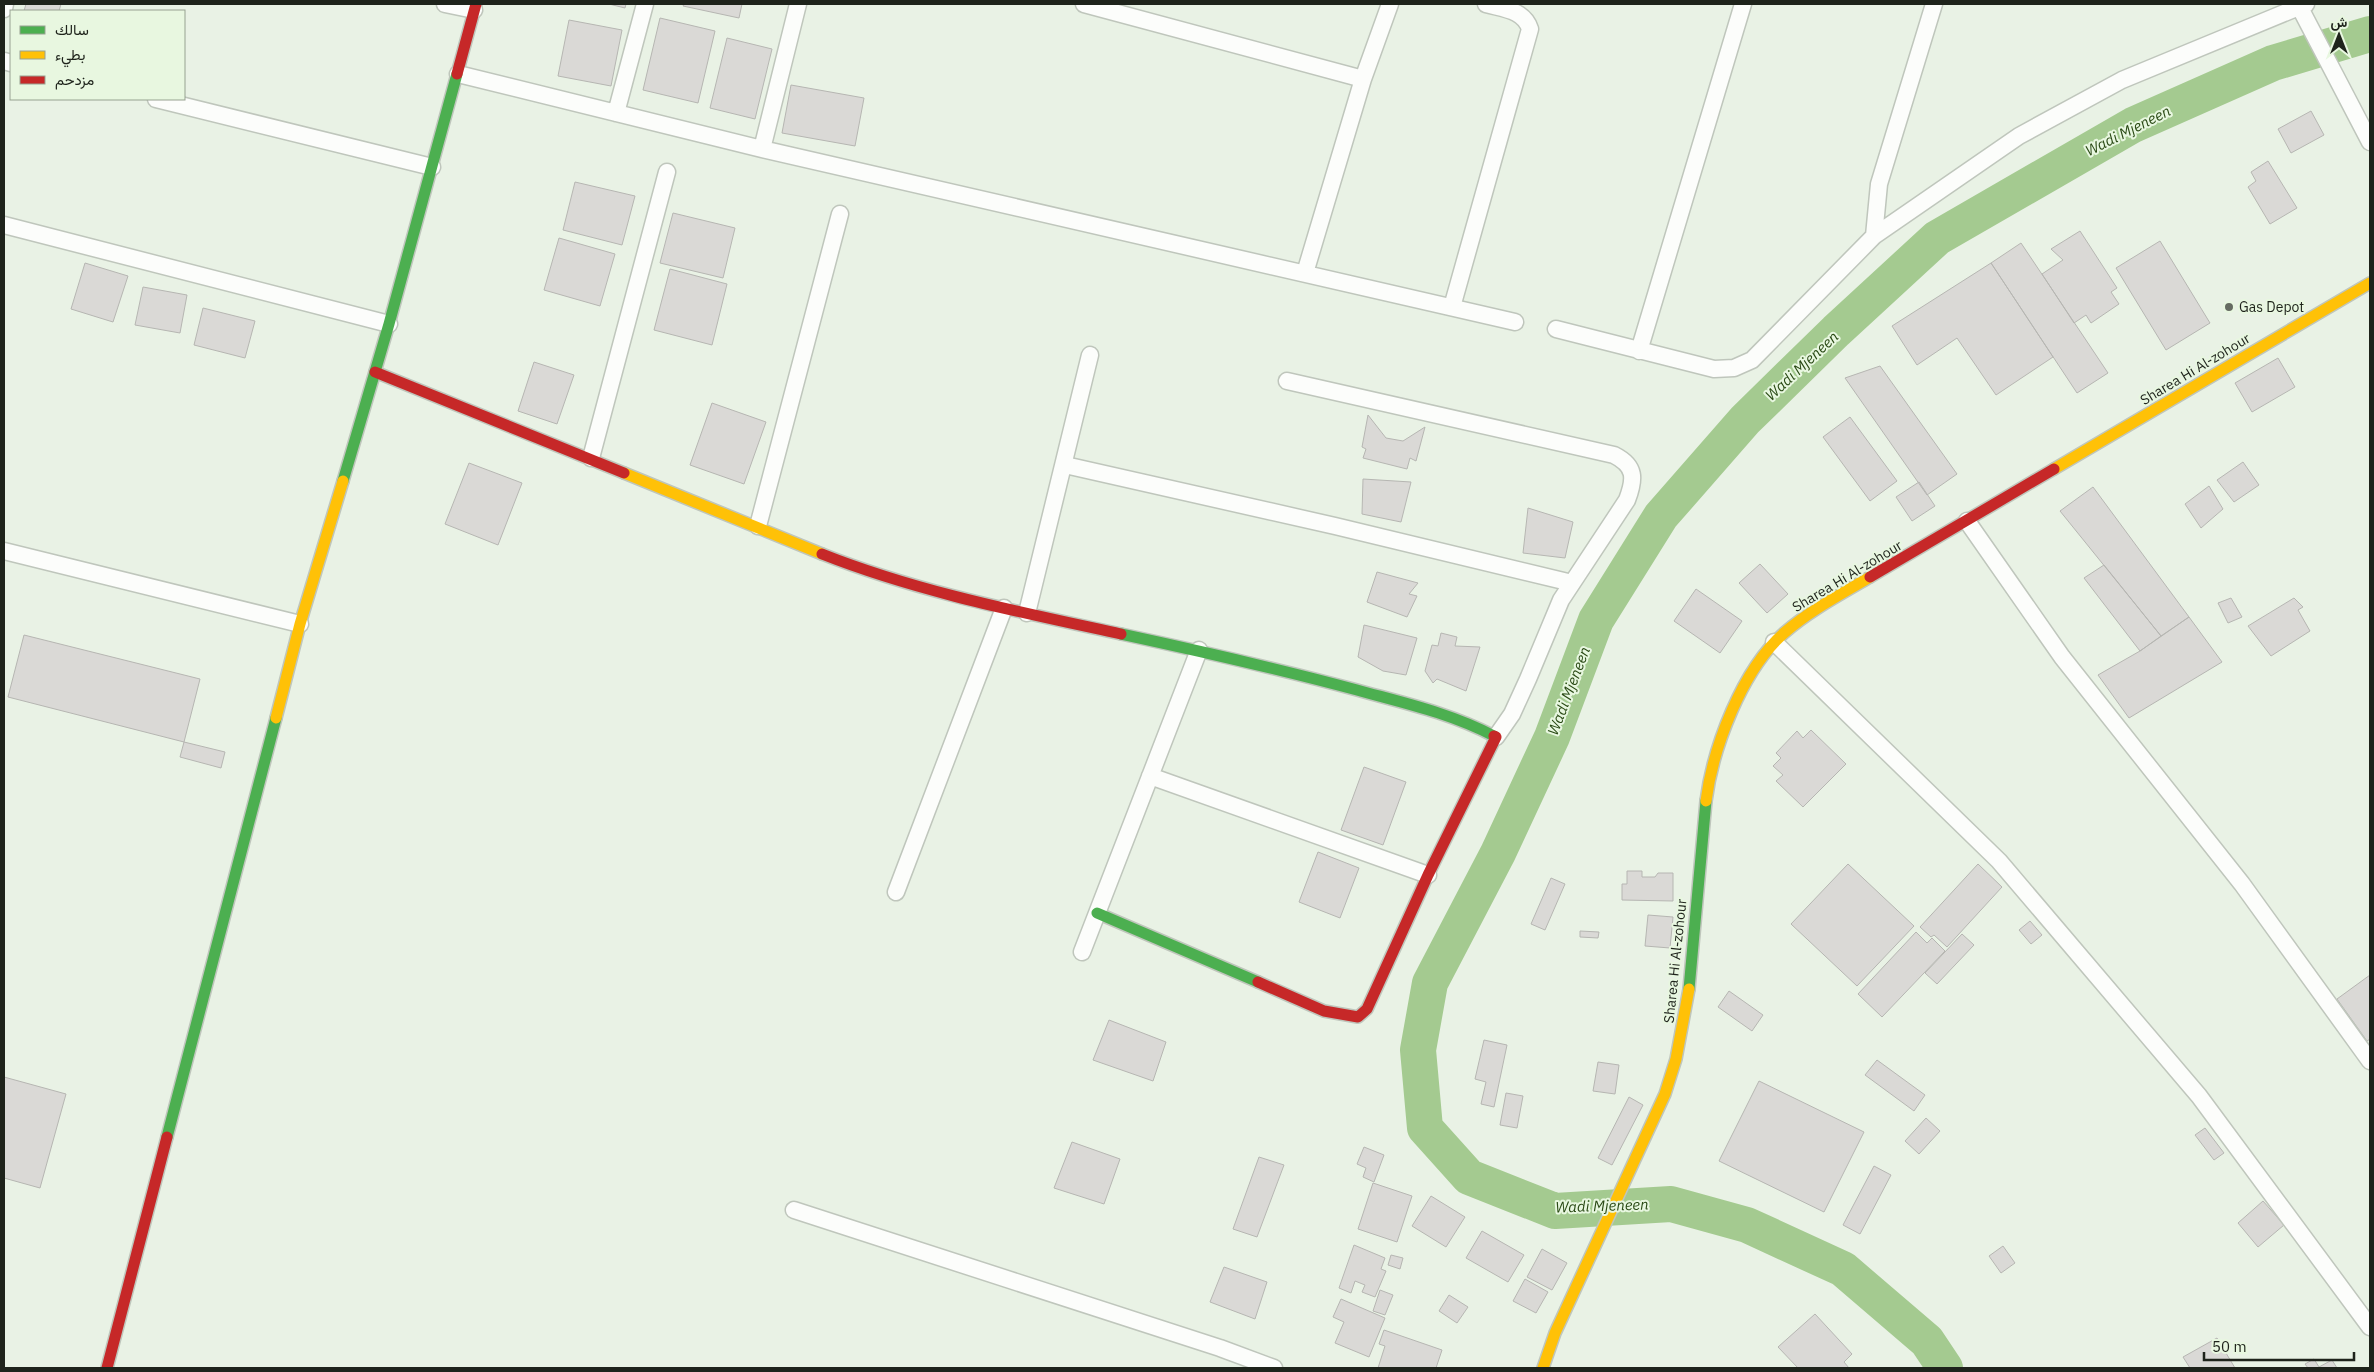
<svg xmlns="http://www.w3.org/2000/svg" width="2374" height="1372" font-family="'IBM Plex Sans',Vazirmatn,sans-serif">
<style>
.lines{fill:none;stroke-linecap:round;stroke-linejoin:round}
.river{stroke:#a4ca90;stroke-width:36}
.building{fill:#dad9d6;stroke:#b6b6b2}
.street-casing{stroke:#bfc6bc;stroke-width:19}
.fast-casing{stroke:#bfc6bc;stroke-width:14}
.slow-casing{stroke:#bfc6bc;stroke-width:14}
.jam-casing{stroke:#bfc6bc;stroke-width:14}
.street{stroke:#fcfdfb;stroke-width:16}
.fast{stroke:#4caf50;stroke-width:11}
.slow{stroke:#ffc107;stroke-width:11}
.jam{stroke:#c62828;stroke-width:11}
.poi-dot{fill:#656b62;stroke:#e8f7e0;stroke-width:2}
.labels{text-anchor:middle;stroke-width:4;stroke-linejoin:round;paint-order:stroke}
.poi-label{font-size:14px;fill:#1e231b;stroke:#e8f7e0;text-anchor:start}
.street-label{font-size:14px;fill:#1e231b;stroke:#e8f7e0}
.water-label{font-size:15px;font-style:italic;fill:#294914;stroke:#e8f7e0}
</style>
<rect width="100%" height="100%" fill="#e9f2e5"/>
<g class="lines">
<!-- river -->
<path class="river" d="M 1945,1368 L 1927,1341 L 1843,1269 L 1747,1225 L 1671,1204 L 1555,1211 L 1469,1177 L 1425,1128 L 1418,1050 L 1430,983 L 1498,853 L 1552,737 L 1596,620 L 1661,516 L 1745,420 L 1836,331 L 1937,238 L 2133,125 L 2273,63 L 2370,34"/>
</g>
<!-- building -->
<path class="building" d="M 26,4 L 61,4 L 59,11 L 24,11 Z
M 609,4 L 626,4 L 625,8 Z
M 684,4 L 742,4 L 739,18 L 683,6 Z
M 660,18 L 715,31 L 698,103 L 643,90 Z
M 569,20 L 622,30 L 611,86 L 558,76 Z
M 727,38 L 772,49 L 755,119 L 710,108 Z
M 791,85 L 864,98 L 855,146 L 782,133 Z
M 2311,111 L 2324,135 L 2291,153 L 2278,129 Z
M 2268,161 L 2297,208 L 2270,224 L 2248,187 L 2256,181 L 2251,172 Z
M 575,182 L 635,196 L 622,245 L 563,230 Z
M 673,213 L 735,228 L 723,278 L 660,263 Z
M 2080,231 L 2117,288 L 2111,292 L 2119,304 L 2091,323 L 2086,315 L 2074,323 L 2042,274 L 2063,260 L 2051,249 Z
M 559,238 L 615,254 L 600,306 L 544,290 Z
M 2160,241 L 2210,323 L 2166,350 L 2116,268 Z
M 2021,243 L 2108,373 L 2077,393 L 1991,263 Z
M 85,263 L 128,276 L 113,322 L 71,309 Z
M 1991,263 L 2053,357 L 1996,395 L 1957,338 L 1917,365 L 1892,326 Z
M 670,269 L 727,284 L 712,345 L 654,330 Z
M 143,287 L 187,295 L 180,333 L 135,325 Z
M 203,308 L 255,321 L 245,358 L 194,345 Z
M 2278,358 L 2295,387 L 2252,412 L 2235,383 Z
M 534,362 L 574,375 L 557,424 L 518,411 Z
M 1880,366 L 1957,474 L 1927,495 L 1845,378 Z
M 712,403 L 766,422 L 744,484 L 690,465 Z
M 1368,415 L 1386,438 L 1403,441 L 1425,427 L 1416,461 L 1410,458 L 1407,469 L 1363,458 L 1366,449 L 1362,447 Z
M 1850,417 L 1897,481 L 1870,501 L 1823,437 Z
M 2243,462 L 2259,485 L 2234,502 L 2217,480 Z
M 469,463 L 522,483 L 498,545 L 445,524 Z
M 1363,479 L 1411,482 L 1401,522 L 1362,514 Z
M 1919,482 L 1935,506 L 1912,521 L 1896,497 Z
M 2209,486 L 2223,509 L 2201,528 L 2185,504 Z
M 2093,487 L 2189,617 L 2161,636 L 2060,511 Z
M 1528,508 L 1573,522 L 1565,558 L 1523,553 Z
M 1760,564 L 1788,594 L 1767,613 L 1739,583 Z
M 2104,565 L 2161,636 L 2140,651 L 2084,578 Z
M 1377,572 L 1418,583 L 1409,594 L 1417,596 L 1407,617 L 1367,602 Z
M 1696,589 L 1742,621 L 1720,653 L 1674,621 Z
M 2231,598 L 2242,617 L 2228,623 L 2218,603 Z
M 2294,598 L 2303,607 L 2298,610 L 2310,631 L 2271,656 L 2248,626 Z
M 2189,617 L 2222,662 L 2129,718 L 2098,675 L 2140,651 Z
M 1364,625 L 1417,638 L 1406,675 L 1383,671 L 1358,657 Z
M 1441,633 L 1457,637 L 1455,646 L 1480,647 L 1466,691 L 1437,679 L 1433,683 L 1425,671 L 1432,645 L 1438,646 Z
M 24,635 L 200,679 L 184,742 L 8,697 Z
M 1811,730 L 1846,764 L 1803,807 L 1776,781 L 1783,775 L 1773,766 L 1781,758 L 1776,753 L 1797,731 L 1803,738 Z
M 184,742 L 225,752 L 221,768 L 180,757 Z
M 1364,767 L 1406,782 L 1383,845 L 1341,830 Z
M 1318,852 L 1359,868 L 1340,918 L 1299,902 Z
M 1848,864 L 1914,926 L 1857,986 L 1791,924 Z
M 1978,864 L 2002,887 L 1947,947 L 1934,935 L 1931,937 L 1920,927 Z
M 1627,871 L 1642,871 L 1642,877 L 1655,877 L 1658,873 L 1673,873 L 1673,901 L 1622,900 L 1622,884 L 1627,884 Z
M 1551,878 L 1565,884 L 1545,930 L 1531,924 Z
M 1648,915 L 1673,917 L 1670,948 L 1645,946 Z
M 2030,921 L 2042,935 L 2031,944 L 2019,930 Z
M 1580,931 L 1599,932 L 1598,938 L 1580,937 Z
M 1916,932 L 1927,943 L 1932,938 L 1945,951 L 1882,1017 L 1858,994 Z
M 1962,934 L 1974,945 L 1937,984 L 1925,973 Z
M 2370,975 L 2370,1039 L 2367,1041 L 2337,999 Z
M 1729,991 L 1763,1015 L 1752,1031 L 1718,1007 Z
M 1109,1020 L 1166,1042 L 1153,1081 L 1093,1060 Z
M 1484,1040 L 1507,1045 L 1494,1107 L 1481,1104 L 1486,1082 L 1475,1079 Z
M 1877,1060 L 1925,1095 L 1914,1111 L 1865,1075 Z
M 1598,1062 L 1619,1065 L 1615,1094 L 1593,1091 Z
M 4,1077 L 66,1094 L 40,1188 L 4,1178 Z
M 1759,1081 L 1864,1132 L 1824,1212 L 1719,1161 Z
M 1506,1093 L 1523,1096 L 1517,1128 L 1500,1125 Z
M 1629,1097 L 1643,1105 L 1612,1165 L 1598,1158 Z
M 1926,1118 L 1940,1131 L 1919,1154 L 1905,1141 Z
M 2205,1128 L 2224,1153 L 2214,1160 L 2195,1135 Z
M 1072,1142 L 1120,1159 L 1104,1204 L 1054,1188 Z
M 1364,1147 L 1384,1155 L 1374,1182 L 1363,1177 L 1366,1168 L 1357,1164 Z
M 1259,1157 L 1284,1165 L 1257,1237 L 1233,1229 Z
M 1874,1166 L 1891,1175 L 1860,1234 L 1843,1225 Z
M 1373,1183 L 1412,1196 L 1397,1242 L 1358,1229 Z
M 1431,1196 L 1465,1217 L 1446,1247 L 1412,1226 Z
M 2263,1201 L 2284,1225 L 2258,1247 L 2238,1223 Z
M 1482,1231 L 1524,1255 L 1508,1282 L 1466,1258 Z
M 1354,1245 L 1385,1258 L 1381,1269 L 1386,1271 L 1375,1297 L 1362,1292 L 1365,1285 L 1355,1281 L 1351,1293 L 1339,1288 Z
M 2003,1246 L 2015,1263 L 2001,1273 L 1989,1256 Z
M 1542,1249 L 1567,1263 L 1552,1290 L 1527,1277 Z
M 1391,1255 L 1403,1258 L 1400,1269 L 1388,1265 Z
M 1224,1267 L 1267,1282 L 1255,1319 L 1210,1302 Z
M 1525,1279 L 1548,1292 L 1536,1313 L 1513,1301 Z
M 1380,1290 L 1393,1295 L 1385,1315 L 1373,1311 Z
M 1449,1295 L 1468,1307 L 1457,1323 L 1439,1311 Z
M 1341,1299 L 1385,1318 L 1369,1357 L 1335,1343 L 1344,1322 L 1333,1317 Z
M 1815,1314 L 1852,1354 L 1844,1362 L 1849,1368 L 1798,1368 L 1778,1347 Z
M 1384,1330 L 1442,1350 L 1436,1368 L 1378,1368 L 1385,1346 L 1379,1344 Z
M 2217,1338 L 2235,1368 L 2190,1368 L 2183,1357 Z
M 2314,1359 L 2319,1367 L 2332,1360 L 2337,1368 L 2308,1368 L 2305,1364 Z"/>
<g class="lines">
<defs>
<path id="street" d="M 445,4 L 474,10
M 1084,4 L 1363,79
M 2298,4 L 2370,142
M 4,9 L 5,4
M 4,61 L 11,63
M 458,74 L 762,149 L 1515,322
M 156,99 L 432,167
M 616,113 L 645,4
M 762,149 L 798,4
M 4,225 L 389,324
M 1874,236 L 1879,184 L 1934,4
M 1305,273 L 1363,79 L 1390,4
M 1452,307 L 1530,29 C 1524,10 1504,9 1486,4
M 1556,329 L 1714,369 L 1734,368 L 1752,360 L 1874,236 L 2019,136 L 2122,80 L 2306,4
M 1639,351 L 1743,4
M 1287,381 L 1614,455 C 1636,466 1635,479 1627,500 L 1561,600 L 1528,679 L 1512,714 L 1496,737
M 591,458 L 667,172
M 1065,465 L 1335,526 L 1572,583
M 1967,521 L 2062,657 L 2242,884 L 2370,1061
M 758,526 L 840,214
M 4,551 L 300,624
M 1027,613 L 1090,355
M 1774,642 L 1999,861 L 2199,1096 L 2370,1327
M 1150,776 L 1428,875
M 896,892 L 1004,608
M 1082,952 L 1199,650
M 794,1210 L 1220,1348 L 1274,1368"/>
<path id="fast" d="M 343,481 L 389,324 L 457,74
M 1121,634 C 1200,651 1279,669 1357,690 C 1404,703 1450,713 1494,736
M 1097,913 L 1258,982
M 1689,989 L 1706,801
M 167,1137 L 276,718"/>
<path id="slow" d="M 2054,469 L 2370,283
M 624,473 L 822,554
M 276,718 L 300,624 L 343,481
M 1706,801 C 1713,747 1742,670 1784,633 C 1809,611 1841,594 1870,577
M 1543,1368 L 1555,1333 L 1665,1094 L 1676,1059 L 1689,989"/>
<path id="jam" d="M 457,74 L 476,4
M 375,372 L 624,473
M 822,554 C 918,592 1020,612 1121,634
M 1870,577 L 2054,469
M 1258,982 L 1324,1011 L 1358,1017 L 1367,1009 L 1428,875 L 1496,737 L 1494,736
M 107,1368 L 167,1137"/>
</defs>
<!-- street casing -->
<use href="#street" class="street-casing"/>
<!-- fast casing -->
<use href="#fast" class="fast-casing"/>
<!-- slow casing -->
<use href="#slow" class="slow-casing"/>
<!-- jam casing -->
<use href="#jam" class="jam-casing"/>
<!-- street -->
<use href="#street" class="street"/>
<!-- fast -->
<use href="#fast" class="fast"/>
<!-- slow -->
<use href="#slow" class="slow"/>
<!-- jam -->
<use href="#jam" class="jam"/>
</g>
<!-- markers -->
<circle class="poi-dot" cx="2229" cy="307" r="5"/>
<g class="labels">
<!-- poi labels -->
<g class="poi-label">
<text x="2239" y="312">Gas Depot</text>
</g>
<!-- street labels -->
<g class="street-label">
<text transform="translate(2195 369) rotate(-31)" y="5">Sharea Hi Al-zohour</text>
<text transform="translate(1847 576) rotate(-31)" y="5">Sharea Hi Al-zohour</text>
<text transform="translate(1675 961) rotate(-84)" y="5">Sharea Hi Al-zohour</text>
</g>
<!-- water labels -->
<g class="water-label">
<text transform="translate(2128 131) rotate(-27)" y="5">Wadi Mjeneen</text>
<text transform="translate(1802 366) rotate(-43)" y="5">Wadi Mjeneen</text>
<text transform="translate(1569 691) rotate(-69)" y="5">Wadi Mjeneen</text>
<text transform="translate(1602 1206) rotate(-2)" y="5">Wadi Mjeneen</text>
</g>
</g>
<!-- border -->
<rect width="2374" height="1372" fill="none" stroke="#1e231b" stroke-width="10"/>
<!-- legend -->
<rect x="10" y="10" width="175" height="90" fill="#e8f7e0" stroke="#97a291"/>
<rect x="20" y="26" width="25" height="8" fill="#4caf50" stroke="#97a291"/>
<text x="55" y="35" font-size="15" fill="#1e231b">سالك</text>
<rect x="20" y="51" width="25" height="8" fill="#ffc107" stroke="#97a291"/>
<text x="55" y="60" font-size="15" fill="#1e231b">بطيء</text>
<rect x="20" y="76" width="25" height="8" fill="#c62828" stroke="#97a291"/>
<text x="55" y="85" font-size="15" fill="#1e231b">مزدحم</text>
<!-- north arrow -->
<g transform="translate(2339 35)" stroke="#e8f7e0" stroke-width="4" paint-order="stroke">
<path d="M0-4L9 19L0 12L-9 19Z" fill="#1e231b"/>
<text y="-8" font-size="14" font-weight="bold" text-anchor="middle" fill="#1e231b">ش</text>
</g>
<!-- scale -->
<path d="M2204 1352v8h150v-8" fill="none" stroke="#1e231b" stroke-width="2.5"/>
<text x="2212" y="1352" font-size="15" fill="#1e231b" stroke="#e8f7e0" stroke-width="4" paint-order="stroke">50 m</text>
</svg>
